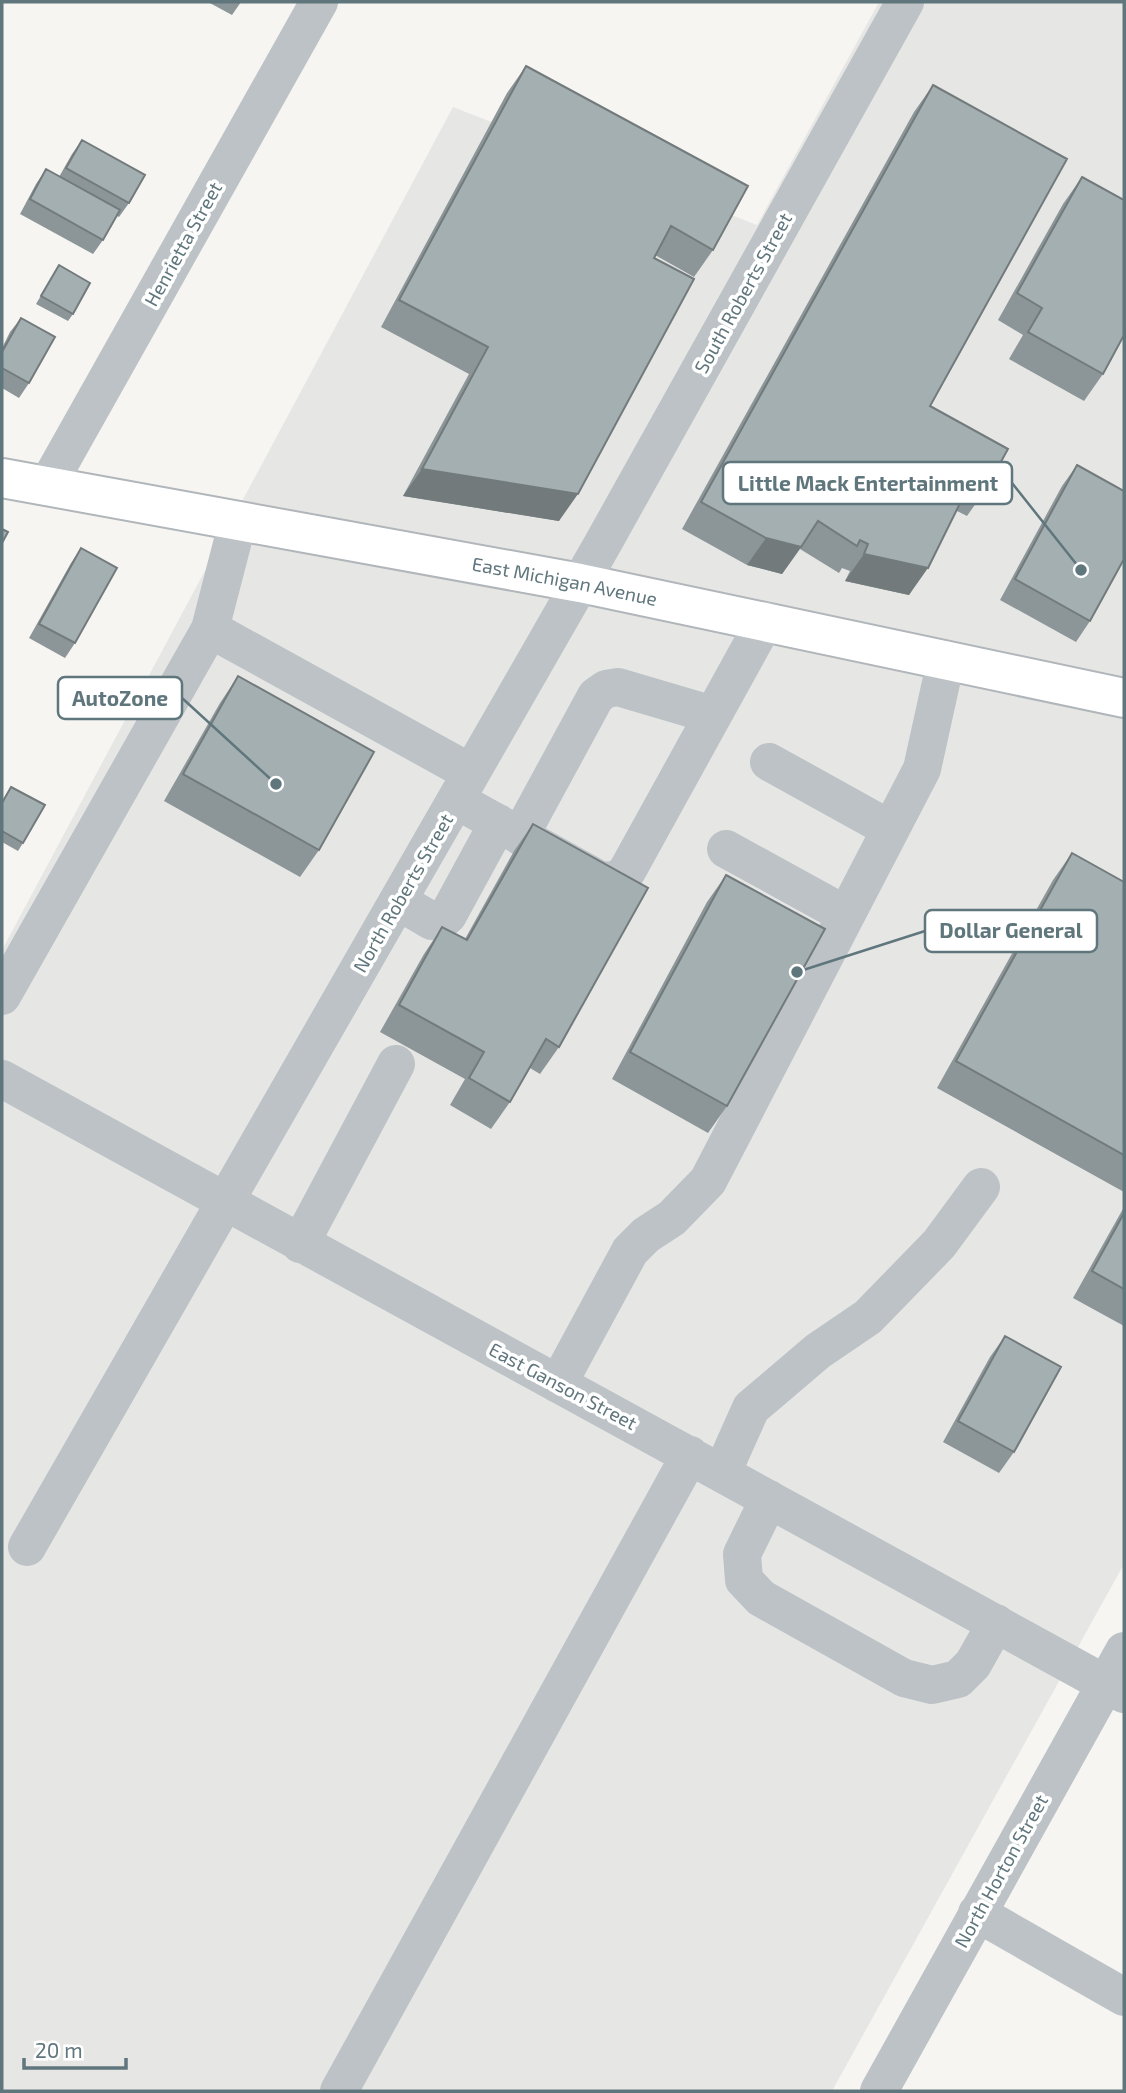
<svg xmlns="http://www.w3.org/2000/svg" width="1126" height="2093" font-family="'Exo 2',sans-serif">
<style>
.built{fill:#e6e7e5}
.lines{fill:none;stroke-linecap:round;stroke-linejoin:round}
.major-casing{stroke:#b0b6b9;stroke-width:42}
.minor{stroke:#bcc2c5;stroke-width:38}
.major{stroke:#fff;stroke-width:38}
.wall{fill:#8c9698}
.shaded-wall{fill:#727a7c}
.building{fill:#a3afb1;stroke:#727a7c;stroke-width:2}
.labels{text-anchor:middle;stroke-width:7;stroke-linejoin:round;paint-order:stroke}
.street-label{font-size:19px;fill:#60767d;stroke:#fff}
.leader{fill:none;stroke:#60767d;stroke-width:2.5}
.callout-dot{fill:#60767d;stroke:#fff;stroke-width:2.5}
.callout{fill:#fff;stroke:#60767d;stroke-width:2.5}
.callout-label{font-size:21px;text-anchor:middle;font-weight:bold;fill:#60767d}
</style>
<rect width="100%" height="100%" fill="#f6f5f2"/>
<!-- built -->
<path class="built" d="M 879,2 L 1124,2 L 1124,1564 L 832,2091 L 2,2091 L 2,950 L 453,107 L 757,225 Z"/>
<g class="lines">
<defs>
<g id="major">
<path id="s1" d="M 2,478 L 580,583 L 1124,698"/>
</g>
</defs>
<!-- major casing -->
<use href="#major" class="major-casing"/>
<!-- minor -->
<path class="minor" d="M 47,486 L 319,2
M 210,629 L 471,773
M 769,762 L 890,829
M 456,800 L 600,880 L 617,881 L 627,871 L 765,621
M 520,836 L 596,696 L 606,689 L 618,687 L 713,715
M 726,849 L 846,915
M 398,901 L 432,921 L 441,921 L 448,915 L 498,823
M 2,996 L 210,629 L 238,521
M 2,1079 L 1124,1694
M 300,1244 L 396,1064
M 558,1384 L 630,1251 L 646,1235 L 672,1218 L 708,1181 L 922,769 L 946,660
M 722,1473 L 751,1408 L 818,1351 L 868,1317 L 939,1244 L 981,1187
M 769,1499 L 742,1554 L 744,1580 L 761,1598 L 904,1678 L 932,1685 L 958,1679 L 973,1664 L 996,1623
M 27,1547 L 602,545 L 905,2
M 977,1913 L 1124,1997
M 339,2091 L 690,1455
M 879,2091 L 1124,1651"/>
<!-- major -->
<use href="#major" class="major"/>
</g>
<!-- wall -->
<path class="wall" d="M 208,2 L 241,2 L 232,15 Z
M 526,66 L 713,250 L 694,277 L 655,255 L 559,521 L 403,496 L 469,374 L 381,327 L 507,93 Z
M 933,85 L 930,406 L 986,489 L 967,516 L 957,511 L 909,595 L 845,581 L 850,571 L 842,568 L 839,573 L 800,549 L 782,574 L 747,565 L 682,529 L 914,112 Z
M 82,140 L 129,203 L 119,217 L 117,216 L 103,240 L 93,254 L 20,214 L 36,184 L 46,169 L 59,177 L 72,154 Z
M 1082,177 L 1103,374 L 1084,401 L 1009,359 L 1023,335 L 998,320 L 1063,204 Z
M 59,265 L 73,314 L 68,321 L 36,304 Z
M 21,318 L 29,383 L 19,398 L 2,388 L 2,348 L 10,332 Z
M 1077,465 L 1090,621 L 1076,642 L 1000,600 L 1062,486 Z
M 81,548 L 75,643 L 65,658 L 29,638 L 71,563 Z
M 238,676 L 319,850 L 300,877 L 164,801 L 220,703 Z
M 11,787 L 23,843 L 18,851 L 2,842 L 2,801 Z
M 533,824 L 559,1047 L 540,1074 L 530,1068 L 510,1102 L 491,1129 L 450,1105 L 465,1079 L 380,1032 L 424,954 L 442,927 L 465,939 L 514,851 Z
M 1072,853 L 1124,882 L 1124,1192 L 937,1088 L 1053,880 Z
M 726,875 L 727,1106 L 708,1133 L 612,1079 L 707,902 Z
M 1124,1207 L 1124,1326 L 1073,1298 Z
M 1005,1336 L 1014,1452 L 999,1473 L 943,1442 L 990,1357 Z"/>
<!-- shaded-wall -->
<path class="shaded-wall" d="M 422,469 L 578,494 L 559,521 L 403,496 Z
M 766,538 L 801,547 L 782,574 L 747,565 Z
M 864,554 L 928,568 L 909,595 L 845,581 Z"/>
<!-- building -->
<path class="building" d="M 526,66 L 748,186 L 713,250 L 671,226 L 654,258 L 694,279 L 578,494 L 422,469 L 488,347 L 399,300 Z
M 933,85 L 1067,159 L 930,406 L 1008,449 L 986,489 L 971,481 L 928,568 L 864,554 L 868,544 L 860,540 L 857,546 L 818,521 L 801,547 L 766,538 L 701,502 Z
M 82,140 L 145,175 L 129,203 L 66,168 Z
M 46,169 L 120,210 L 103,240 L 30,199 Z
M 1082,177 L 1124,200 L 1124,335 L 1103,374 L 1028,332 L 1042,308 L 1017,293 Z
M 59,265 L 90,283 L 73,314 L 41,296 Z
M 21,318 L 55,337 L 29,383 L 2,368 L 2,352 Z
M 1077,465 L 1124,491 L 1124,559 L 1090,621 L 1015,579 Z
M 2,529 L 8,532 L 2,543 Z
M 81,548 L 117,568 L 75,643 L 39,624 Z
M 238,676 L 374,752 L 319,850 L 183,774 Z
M 11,787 L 45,805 L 23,843 L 2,831 L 2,803 Z
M 533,824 L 648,888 L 559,1047 L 546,1039 L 510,1102 L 469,1078 L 484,1052 L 399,1005 L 442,927 L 467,940 Z
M 1072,853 L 1124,882 L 1124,1155 L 956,1061 Z
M 726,875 L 825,929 L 727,1106 L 630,1052 Z
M 1124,1213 L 1124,1289 L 1092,1271 Z
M 1005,1336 L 1061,1367 L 1014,1452 L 958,1421 Z"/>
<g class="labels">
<!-- street labels -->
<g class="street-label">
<text transform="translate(183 244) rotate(-61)" y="7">Henrietta Street</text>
<text transform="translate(743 293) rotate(-61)" y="7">South Roberts Street</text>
<text dy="7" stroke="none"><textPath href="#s1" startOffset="572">East Michigan Avenue</textPath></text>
<text transform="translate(403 893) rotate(-60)" y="7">North Roberts Street</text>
<text transform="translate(563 1386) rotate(28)" y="7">East Ganson Street</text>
<text transform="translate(1001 1871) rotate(-61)" y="7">North Horton Street</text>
</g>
</g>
<!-- callouts -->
<path class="leader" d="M1081 570L1012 483M276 784L182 698M797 972L925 931"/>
<g class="callout-dot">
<circle cx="1081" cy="570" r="7"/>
<circle cx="276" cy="784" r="7"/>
<circle cx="797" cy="972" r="7"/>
</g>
<g class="callout">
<rect x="723" y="462" width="289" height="42" rx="7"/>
<rect x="58" y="677" width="124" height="42" rx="7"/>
<rect x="925" y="910" width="172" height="42" rx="7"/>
</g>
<g class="callout-label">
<text x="868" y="491">Little Mack Entertainment</text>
<text x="120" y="706">AutoZone</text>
<text x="1011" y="938">Dollar General</text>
</g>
<!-- border -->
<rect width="1126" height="2093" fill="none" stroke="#60767d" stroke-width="7"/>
<!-- scale -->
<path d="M24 2058v10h102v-10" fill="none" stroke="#60767d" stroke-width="3.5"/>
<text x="35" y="2058" font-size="21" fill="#60767d" stroke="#ffffff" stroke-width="5" paint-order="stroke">20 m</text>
</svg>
